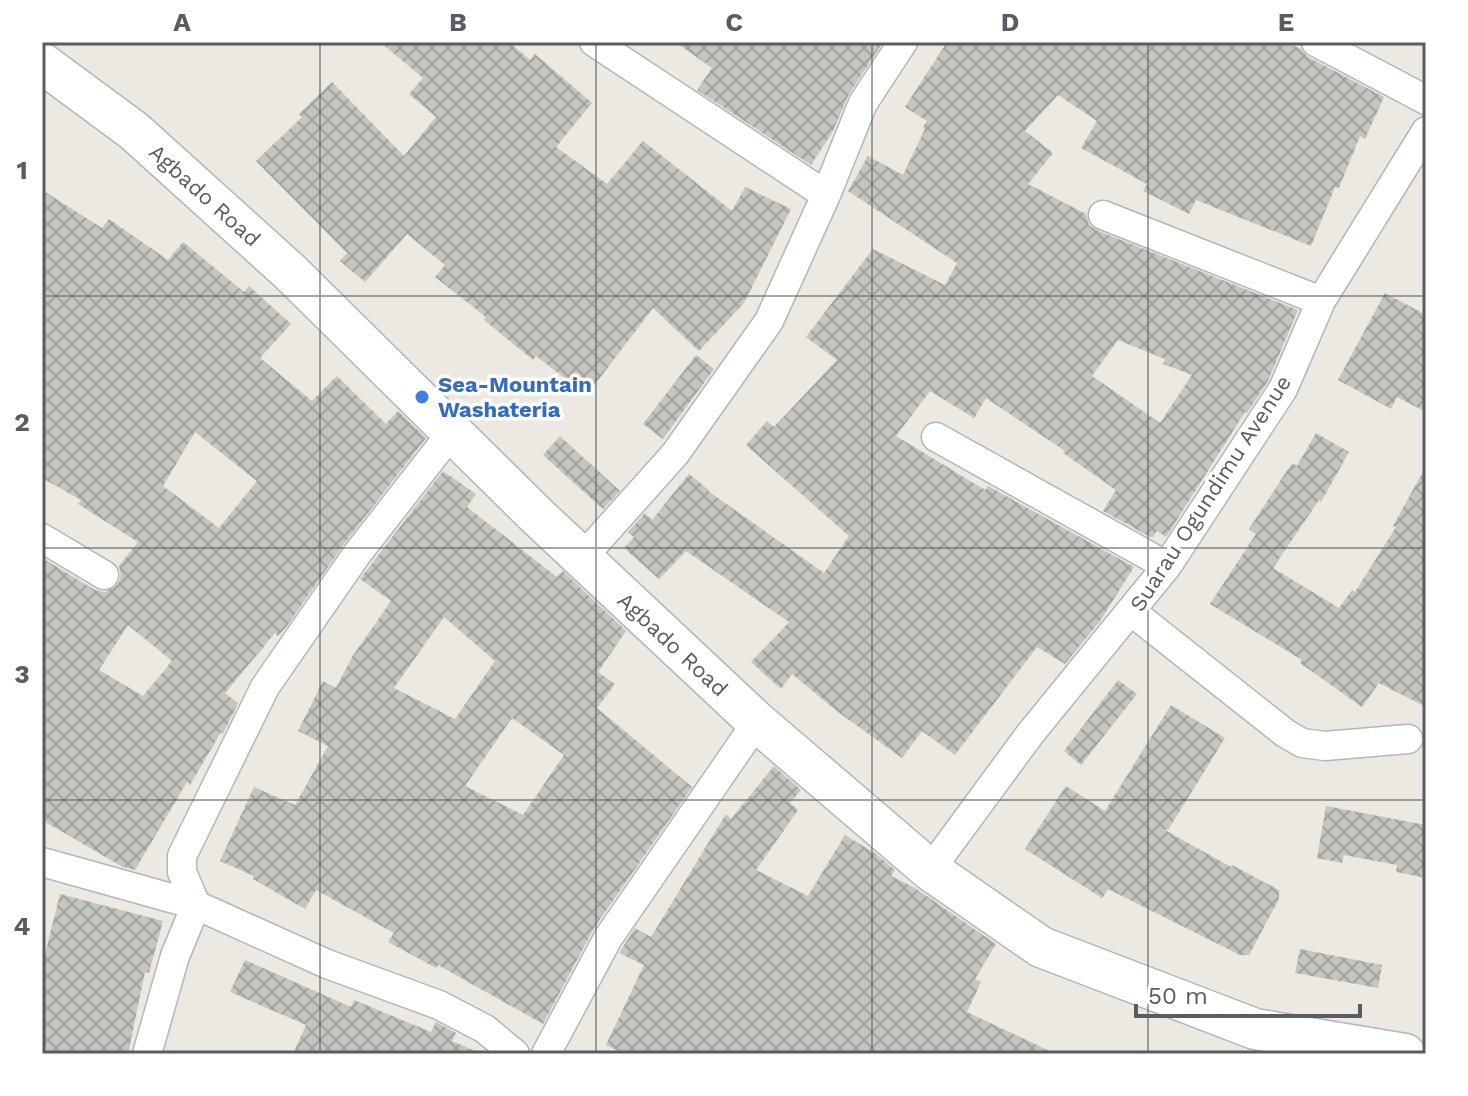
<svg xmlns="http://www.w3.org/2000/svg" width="1468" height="1096" font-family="'Work Sans',sans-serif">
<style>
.building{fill:url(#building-cross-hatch);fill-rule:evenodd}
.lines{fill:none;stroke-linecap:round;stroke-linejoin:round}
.minor-casing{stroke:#b3b6ba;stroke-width:31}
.secondary-casing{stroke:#b2b5ba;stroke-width:43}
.minor{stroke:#fff;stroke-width:28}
.secondary{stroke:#fff;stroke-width:40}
.grid{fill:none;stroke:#595c60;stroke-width:2;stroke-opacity:0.55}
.shop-dot{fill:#3f7fe0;stroke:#fff;stroke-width:3}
.labels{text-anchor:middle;stroke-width:7;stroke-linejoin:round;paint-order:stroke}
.street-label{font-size:22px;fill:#595c60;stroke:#fff}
.shop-label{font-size:22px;font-weight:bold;fill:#366cbe;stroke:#fff;text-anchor:start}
.neatline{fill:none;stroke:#595c60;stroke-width:3}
.grid-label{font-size:26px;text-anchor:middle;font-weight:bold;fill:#595c60}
</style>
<defs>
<pattern id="building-cross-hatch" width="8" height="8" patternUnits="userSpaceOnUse" patternTransform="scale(2)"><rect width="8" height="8" fill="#c6c4be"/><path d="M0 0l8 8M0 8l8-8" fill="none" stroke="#a4a29e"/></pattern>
</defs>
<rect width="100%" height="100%" fill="#ebe9e1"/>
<!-- building -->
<path class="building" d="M 380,42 L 509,42 L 530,60 L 535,54 L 592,103 L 556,147 L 607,184 L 643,141 L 732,211 L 745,187 L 791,209 L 744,303 L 699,351 L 653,308 L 587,395 L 536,356 L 533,360 L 484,320 L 486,317 L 435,277 L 445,265 L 407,234 L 365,282 L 340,261 L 347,253 L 256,161 L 302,117 L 299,114 L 332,82 L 404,156 L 436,117 L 409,94 L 423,78 Z
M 675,42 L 883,42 L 849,94 L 833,131 L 811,165 L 697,90 L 712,68 Z
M 947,42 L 1285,42 L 1301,49 L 1308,57 L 1384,97 L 1365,139 L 1360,136 L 1339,188 L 1335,187 L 1311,246 L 1196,200 L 1189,214 L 1143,191 L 1147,184 L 1081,148 L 1097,121 L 1058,95 L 1025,131 L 1053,153 L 1028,184 L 1086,214 L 1089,225 L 1096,230 L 1298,310 L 1268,381 L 1247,413 L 1245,412 L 1166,537 L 1157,531 L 1152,538 L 1103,511 L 1116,490 L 1063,453 L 1065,451 L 986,398 L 974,418 L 930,391 L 896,436 L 985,490 L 988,486 L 1134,567 L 1100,621 L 1065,664 L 1037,647 L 955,755 L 922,731 L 902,758 L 838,712 L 792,674 L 781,689 L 751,662 L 789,622 L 686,551 L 659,579 L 624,548 L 634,537 L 628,532 L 645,513 L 652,520 L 689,474 L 709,490 L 708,491 L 824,573 L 849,536 L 746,445 L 767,421 L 774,427 L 837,360 L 806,337 L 873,249 L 945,285 L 957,263 L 848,191 L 868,156 L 903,175 L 925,129 L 923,127 L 927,121 L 905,107 ZM 1118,340 L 1165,359 L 1163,364 L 1192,375 L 1160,423 L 1092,376 Z
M 42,190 L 102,228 L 109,219 L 168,260 L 183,242 L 244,292 L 249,286 L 291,324 L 260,358 L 312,401 L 337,376 L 386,424 L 398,411 L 426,438 L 344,544 L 287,626 L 278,636 L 275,633 L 225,693 L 238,703 L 223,734 L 221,732 L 190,785 L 187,782 L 135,870 L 121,866 L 42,820 L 42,558 L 95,590 L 105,592 L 118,584 L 121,576 L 119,566 L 138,542 L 78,504 L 81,500 L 42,478 ZM 195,432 L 257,481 L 219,528 L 163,486 ZM 128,625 L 172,661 L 143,696 L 99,670 Z
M 1385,293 L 1426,315 L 1426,412 L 1397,397 L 1391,409 L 1338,380 Z
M 696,355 L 714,369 L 663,439 L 643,424 Z
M 1316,433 L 1349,452 L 1321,502 L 1319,500 L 1273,568 L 1339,608 L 1352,590 L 1355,592 L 1396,527 L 1393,526 L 1426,466 L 1426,707 L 1379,683 L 1362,707 L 1300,663 L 1302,660 L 1210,604 L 1256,534 L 1249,529 L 1292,463 L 1297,466 Z
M 560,436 L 620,491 L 603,509 L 543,455 Z
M 443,471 L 476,494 L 467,507 L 557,577 L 563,571 L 626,631 L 598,672 L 615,684 L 597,708 L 692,787 L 594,928 L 543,1024 L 438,965 L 436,968 L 388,942 L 394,933 L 316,890 L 305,909 L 253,879 L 254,876 L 220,861 L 254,787 L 295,805 L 328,746 L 298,731 L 323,681 L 336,688 L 352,657 L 391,601 L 360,579 ZM 444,617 L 495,661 L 455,719 L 394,688 ZM 512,718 L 564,755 L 523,815 L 465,786 Z
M 1118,680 L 1137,694 L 1081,765 L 1064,751 Z
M 1171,705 L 1225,738 L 1168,830 L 1163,829 L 1231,867 L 1232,865 L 1279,890 L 1279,899 L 1249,955 L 1240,955 L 1108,889 L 1102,898 L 1025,849 L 1066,786 L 1105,811 Z
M 774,766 L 801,790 L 790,803 L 798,810 L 756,870 L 808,896 L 845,835 L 876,854 L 895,870 L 891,876 L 915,888 L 996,944 L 975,979 L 981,982 L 967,1012 L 1056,1054 L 625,1054 L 606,1045 L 644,965 L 619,953 L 623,947 L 635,928 L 651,937 L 726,814 L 731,819 Z
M 1326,806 L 1426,825 L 1426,878 L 1396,872 L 1397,865 L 1344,855 L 1342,863 L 1317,858 Z
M 60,894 L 163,921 L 149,973 L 145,972 L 128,1054 L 42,1054 L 42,966 Z
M 1300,949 L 1382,965 L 1378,988 L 1295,973 Z
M 245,960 L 351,1007 L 354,1000 L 431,1032 L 436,1022 L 456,1033 L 452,1041 L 482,1054 L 293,1054 L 306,1025 L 230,992 Z"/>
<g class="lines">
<defs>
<path id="minor" d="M 594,42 L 826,195
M 1316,42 L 1426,100
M 1103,215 L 1321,301
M 936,437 L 1167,566
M 42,538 L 104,575
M 582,558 L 675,454 L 769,321 L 826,195 L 863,103 L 903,42
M 1132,612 L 1285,733 L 1302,743 L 1325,746 L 1408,739
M 42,862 L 196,905 L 327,964 L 439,1005 L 485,1029 L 515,1054
M 930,870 L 1030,734 L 1167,566 L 1283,389 L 1321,301 L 1426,131
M 147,1054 L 175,956 L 196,905 L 182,872 L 182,856 L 265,687 L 357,554 L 453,431
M 546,1054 L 608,938 L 757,722"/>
<path id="secondary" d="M 42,63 L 134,131 L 290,272 L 535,514 L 757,722 L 930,870 L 1041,947 L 1255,1029 L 1405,1054"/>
</defs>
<!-- minor casing -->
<use href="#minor" class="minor-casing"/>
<!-- secondary casing -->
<use href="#secondary" class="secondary-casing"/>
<!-- minor -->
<use href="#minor" class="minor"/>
<!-- secondary -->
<use href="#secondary" class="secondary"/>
</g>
<!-- grid -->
<path class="grid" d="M 320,42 L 320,1054M 596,42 L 596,1054M 872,42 L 872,1054M 1148,42 L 1148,1054M 42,296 L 1426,296M 42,548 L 1426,548M 42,800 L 1426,800"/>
<!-- markers -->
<circle class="shop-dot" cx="422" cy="397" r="8"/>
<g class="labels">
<!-- street labels -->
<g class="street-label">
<text transform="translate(205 195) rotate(42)" y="8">Agbado Road</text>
<text transform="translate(1210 493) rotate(-57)" y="8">Suarau Ogundimu Avenue</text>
<text transform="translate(673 644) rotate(43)" y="8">Agbado Road</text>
</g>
<!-- shop labels -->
<g class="shop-label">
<text x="438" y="392">Sea-Mountain<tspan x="438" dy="25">Washateria</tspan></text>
</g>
</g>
<!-- border -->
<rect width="1468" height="1096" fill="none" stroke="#ffffff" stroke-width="88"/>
<!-- scale -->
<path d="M1136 1004v12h224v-12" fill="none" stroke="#595c60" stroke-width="4"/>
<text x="1148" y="1004" font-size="24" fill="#595c60" stroke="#ffffff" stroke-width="6" paint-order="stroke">50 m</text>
<rect x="44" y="44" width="1380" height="1008" class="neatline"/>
<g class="grid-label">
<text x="182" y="31">A</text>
<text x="458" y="31">B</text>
<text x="734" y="31">C</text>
<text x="1010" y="31">D</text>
<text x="1286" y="31">E</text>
<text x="22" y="179">1</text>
<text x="22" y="431">2</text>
<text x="22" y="683">3</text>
<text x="22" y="935">4</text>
</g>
</svg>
